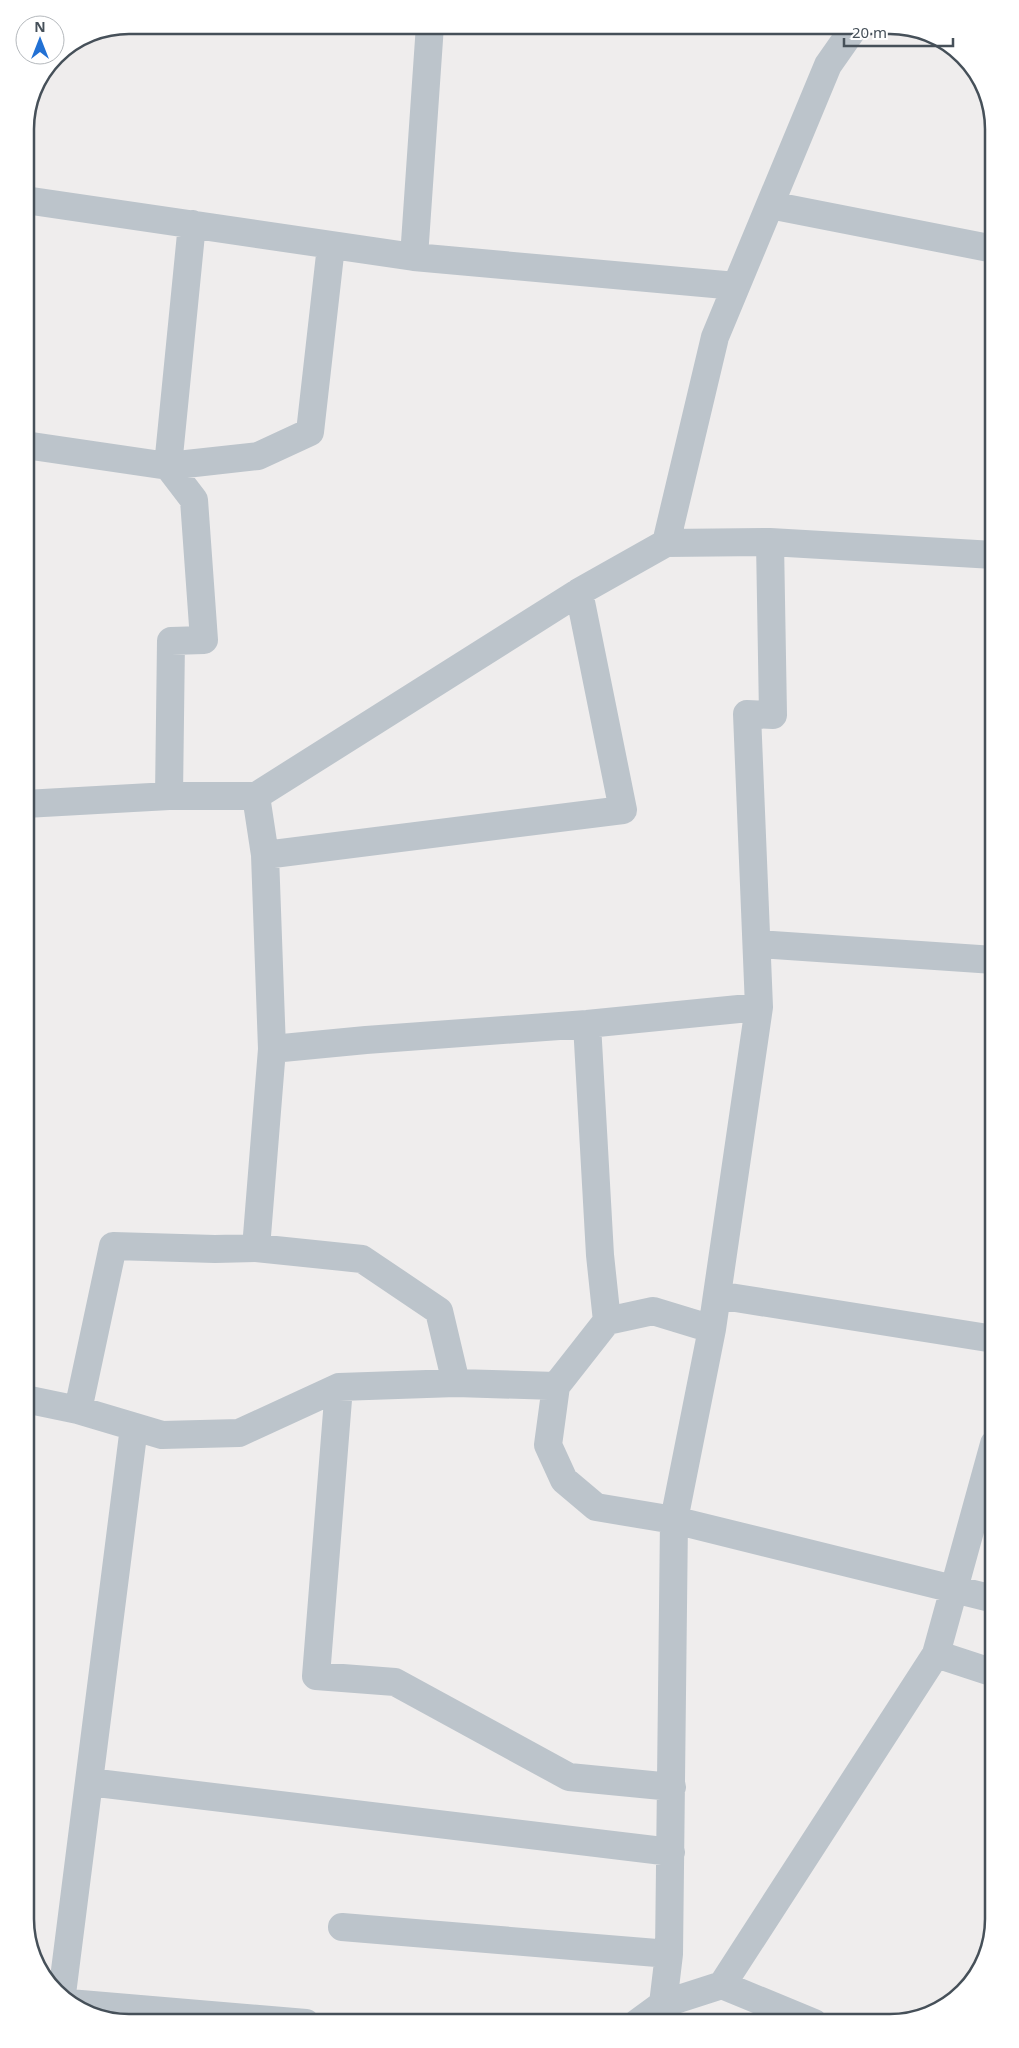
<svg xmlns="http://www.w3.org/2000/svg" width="1019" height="2048" font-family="'Noto Sans',sans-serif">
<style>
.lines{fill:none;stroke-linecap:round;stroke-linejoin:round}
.minor{stroke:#bcc4cb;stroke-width:28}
.rim{fill:none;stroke:#465059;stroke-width:2.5}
</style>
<rect width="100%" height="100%" fill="#efeded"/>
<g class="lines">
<!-- minor -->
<path class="minor" d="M 25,200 L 414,257 L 430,25
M 770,205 L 994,249
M 414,257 L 736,286
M 25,445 L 168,466 L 258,456 L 310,432 L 331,246
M 666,543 L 770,542 L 994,555
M 169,796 L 171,641 L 204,640 L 194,500 L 168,466 L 192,224
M 25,804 L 169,796 L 256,796 L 579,592 L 666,543 L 715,337 L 828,65 L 856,25
M 265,855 L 623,810 L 579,592
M 757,944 L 994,960
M 587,1024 L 600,1255 L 607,1321
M 272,1049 L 366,1040 L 587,1024 L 759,1007
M 256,1248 L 362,1259 L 439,1311 L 456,1383
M 717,1295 L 994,1339
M 712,1329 L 653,1311 L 607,1321 L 556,1386 L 548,1445 L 564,1480 L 596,1507 L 674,1520 L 994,1599
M 339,1387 L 316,1676 L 395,1682 L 569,1777 L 672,1787
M 25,1399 L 78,1410 L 162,1435 L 239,1433 L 339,1387 L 456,1383 L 556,1386
M 78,1410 L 113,1246 L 215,1249 L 256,1248 L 272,1049 L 265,855 L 256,796
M 936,1654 L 994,1673
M 89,1782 L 671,1852
M 342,1927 L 669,1954
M 722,1985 L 814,2023
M 62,1994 L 134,1427
M 69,2003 L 306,2023
M 663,2004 L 669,1954 L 674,1520 L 712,1329 L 759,1007 L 747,714 L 773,715 L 770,542
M 637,2023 L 663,2004 L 722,1985 L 936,1654 L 994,1444"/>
</g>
<!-- crop -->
<path d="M0 0H1019V2048H0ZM129 34H890A95 95 0 0 1 985 129V1919A95 95 0 0 1 890 2014H129A95 95 0 0 1 34 1919V129A95 95 0 0 1 129 34Z" fill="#fff" fill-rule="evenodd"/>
<path class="rim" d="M129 34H890A95 95 0 0 1 985 129V1919A95 95 0 0 1 890 2014H129A95 95 0 0 1 34 1919V129A95 95 0 0 1 129 34Z"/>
<!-- north arrow -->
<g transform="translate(40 40)"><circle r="24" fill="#ffffff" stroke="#b5b9bd"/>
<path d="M0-4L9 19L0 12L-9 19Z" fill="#2271d4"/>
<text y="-8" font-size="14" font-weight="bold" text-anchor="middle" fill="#465059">N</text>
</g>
<!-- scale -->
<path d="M844 38v8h109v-8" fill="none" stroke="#465059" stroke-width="2.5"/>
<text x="852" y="38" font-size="15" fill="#465059" stroke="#ffffff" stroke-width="4" paint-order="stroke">20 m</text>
</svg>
